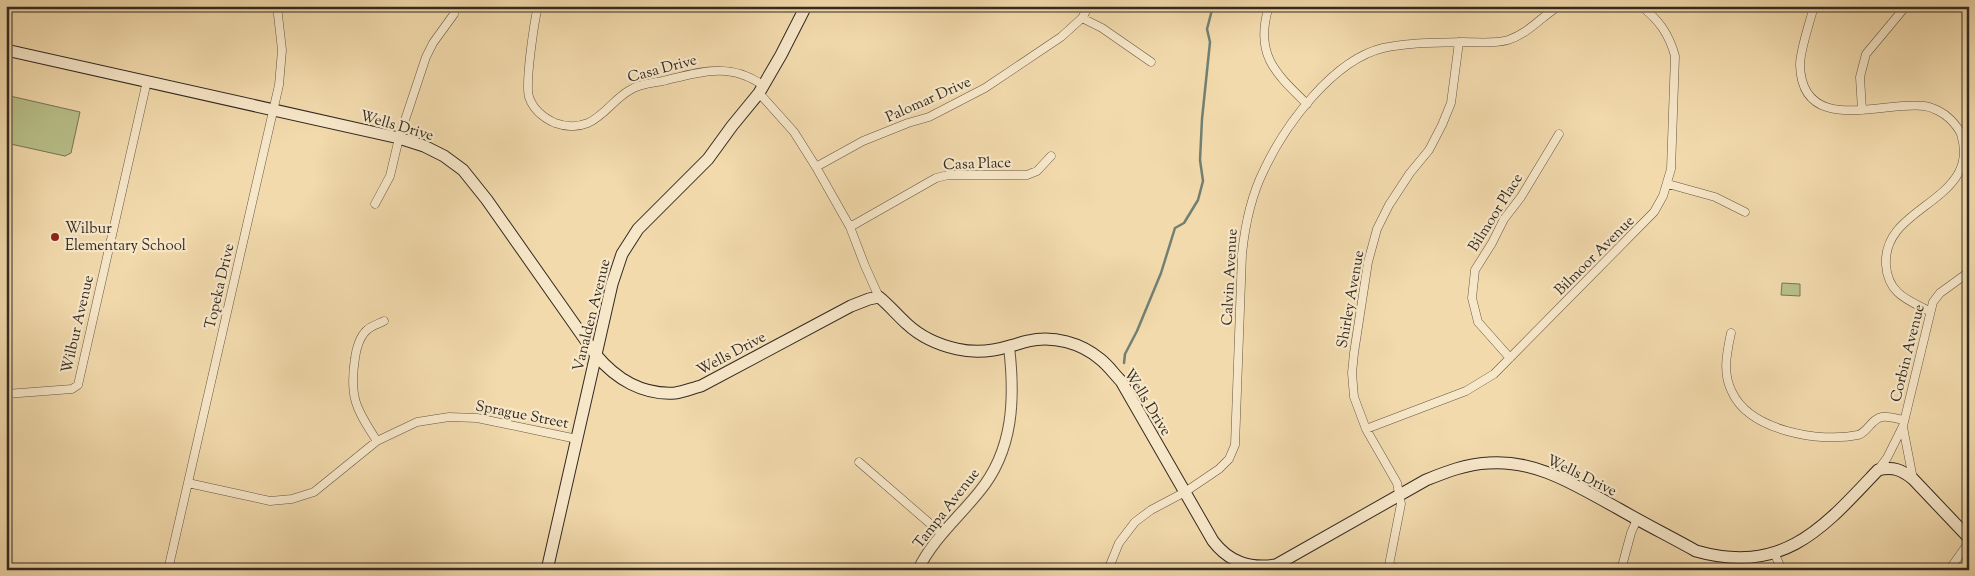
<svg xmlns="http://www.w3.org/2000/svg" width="1975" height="576" font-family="'Sorts Mill Goudy',serif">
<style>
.green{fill:#b9c08a;stroke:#767556}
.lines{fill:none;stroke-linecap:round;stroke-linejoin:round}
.stream{stroke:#718074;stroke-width:2.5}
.minor-casing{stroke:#625644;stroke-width:9}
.tertiary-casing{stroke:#625644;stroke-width:12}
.secondary-casing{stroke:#322a21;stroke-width:13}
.minor{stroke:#f7e7c9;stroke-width:8}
.tertiary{stroke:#f7e7c9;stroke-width:10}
.secondary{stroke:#f7e7c9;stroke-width:11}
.poi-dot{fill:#8f2418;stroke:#f7e7c9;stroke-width:2}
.labels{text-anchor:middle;stroke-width:4.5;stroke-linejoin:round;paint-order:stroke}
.street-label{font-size:15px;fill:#322a21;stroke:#f7e7c9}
.poi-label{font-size:15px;fill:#322a21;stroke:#f7e7c9;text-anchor:start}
</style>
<rect width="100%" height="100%" fill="#f2daac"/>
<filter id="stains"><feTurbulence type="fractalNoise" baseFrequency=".004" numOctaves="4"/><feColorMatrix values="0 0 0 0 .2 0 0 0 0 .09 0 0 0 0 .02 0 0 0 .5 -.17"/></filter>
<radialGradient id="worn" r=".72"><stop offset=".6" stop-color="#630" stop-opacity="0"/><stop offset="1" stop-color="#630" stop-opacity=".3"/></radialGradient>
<!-- green -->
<path class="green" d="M 10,96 L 80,112 L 71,153 L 65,156 L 6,143 L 6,111 Z
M 1782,283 L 1800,284 L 1800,296 L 1781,295 Z"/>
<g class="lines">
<!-- stream -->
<path class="stream" d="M 1124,363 L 1125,354 L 1137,331 L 1161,273 L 1175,228 L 1184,223 L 1198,200 L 1203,181 L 1200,160 L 1202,119 L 1210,42 L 1207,29 L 1213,6"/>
<defs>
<path id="minor" d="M 538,6 C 534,23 525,83 529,97 C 533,109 544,118 555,123 C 566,127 578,127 588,123 C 605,115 614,99 630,90 C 639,84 652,83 663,81 C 700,72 730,61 764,86
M 1269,6 C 1254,54 1275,73 1307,104
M 1814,6 C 1810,22 1800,50 1800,65 C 1802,136 1882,101 1924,106 C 1933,107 1944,113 1950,119 C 1955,124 1958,127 1961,134 C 1965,147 1965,162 1958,174 C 1938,208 1883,219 1886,265 C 1888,294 1908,300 1929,311
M 1082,18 L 1102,28 L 1151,62
M 759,93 L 794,132 L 816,167 L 850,227 L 865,266 L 879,297
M 1862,110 L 1860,77 L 1866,54 L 1906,6
M 816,167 L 863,141 L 908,123 L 929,117 L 985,88 L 1061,37 L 1082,18 L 1089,6
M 1668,184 L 1715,197 L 1745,212
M 375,204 L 390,176 L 399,138 L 426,57 L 433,43 L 454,14
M 850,227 L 936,178 L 948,175 L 1027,175 L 1037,171 L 1051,156
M 1731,333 C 1727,352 1722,373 1732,392 C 1750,431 1820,443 1858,435 C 1868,432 1871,419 1882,417 C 1889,416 1897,419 1904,420
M 1510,358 L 1478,322 L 1472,298 L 1475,270 L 1492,243 L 1504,219 L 1521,197 L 1559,134
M 6,394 L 72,389 L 78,385 L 147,81
M 1903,427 L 1913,479
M 1366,429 L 1466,391 L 1494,374 L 1654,212 L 1663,196 L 1671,169 L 1675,56 C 1669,34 1659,20 1641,6
M 377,441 C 356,409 349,397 355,358 C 356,349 360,336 367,330 C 371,326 378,324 384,321
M 859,462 L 942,534
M 1878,470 L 1887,458 L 1903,426 L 1933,302 L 1940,293 L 1969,272
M 188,483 L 270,501 L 292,499 L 314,492 L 377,441 L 417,422 L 449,417 L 477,418 L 577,439
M 1776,557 L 1782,570
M 1389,566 L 1403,570
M 168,570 L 279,85 L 282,50 L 277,6
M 1108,570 L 1119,543 L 1135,522 L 1151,510 L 1185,492 L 1219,469 L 1229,459 L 1235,445 L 1242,254 C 1245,225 1251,196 1264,170 C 1285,125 1333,60 1383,48 C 1410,42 1436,43 1463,42 C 1478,42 1494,44 1508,40 C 1528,34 1542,16 1559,6
M 1388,570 L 1401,504 L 1397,483 L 1366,429 L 1354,397 L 1352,373 L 1354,353 L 1368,262 L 1377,229 L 1389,205 L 1410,173 L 1429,150 L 1442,125 L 1451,103 L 1459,42
M 1621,570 L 1631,533 L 1637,519
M 1949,570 L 1969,542"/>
<path id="tertiary" d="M 918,570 C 932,540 959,517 979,492 C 1014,450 1015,397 1009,347"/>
<path id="secondary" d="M 6,50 L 399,138 L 424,146 L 444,156 L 463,170 L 487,200 L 596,355 C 616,379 643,395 675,393 C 683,392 693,388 701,386 L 851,306 L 869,299 L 879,297 C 889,305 897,315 907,324 C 921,337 939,345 957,349 C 974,353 994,351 1010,346 C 1016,345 1022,342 1028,341 C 1053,335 1081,343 1100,359 C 1108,365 1114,374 1121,381 L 1213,541 C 1229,562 1249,569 1276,565 L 1426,480 C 1446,472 1466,464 1488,463 C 1537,459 1578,487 1619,509 C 1645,524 1671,537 1696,551 C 1784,576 1824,527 1878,470 C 1893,466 1902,470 1913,479 L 1969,538
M 547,570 L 612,284 L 622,254 L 638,229 L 708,159 L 732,126 L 759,93 L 781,55 L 806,6"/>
</defs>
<!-- minor casing -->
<use href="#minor" class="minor-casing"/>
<!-- tertiary casing -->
<use href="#tertiary" class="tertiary-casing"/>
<!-- secondary casing -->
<use href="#secondary" class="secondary-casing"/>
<!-- minor -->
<use href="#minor" class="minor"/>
<!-- tertiary -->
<use href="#tertiary" class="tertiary"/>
<!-- secondary -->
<use href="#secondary" class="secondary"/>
</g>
<!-- markers -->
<circle class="poi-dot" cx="55" cy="237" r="5"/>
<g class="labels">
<!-- street labels -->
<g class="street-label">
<text transform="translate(662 68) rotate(-15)" y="5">Casa Drive</text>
<text transform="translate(928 99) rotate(-24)" y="5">Palomar Drive</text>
<text transform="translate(397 125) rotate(16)" y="5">Wells Drive</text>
<text transform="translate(977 163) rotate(-2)" y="5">Casa Place</text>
<text transform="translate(1495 212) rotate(-58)" y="5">Bilmoor Place</text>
<text transform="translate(1594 255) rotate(-45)" y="5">Bilmoor Avenue</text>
<text transform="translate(1229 277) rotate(-87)" y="5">Calvin Avenue</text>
<text transform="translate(219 286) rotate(-77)" y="5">Topeka Drive</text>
<text transform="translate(1350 299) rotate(-80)" y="5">Shirley Avenue</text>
<text transform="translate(591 315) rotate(-76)" y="5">Vanalden Avenue</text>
<text transform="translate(77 324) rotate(-77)" y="5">Wilbur Avenue</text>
<text transform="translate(731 353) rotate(-28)" y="5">Wells Drive</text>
<text transform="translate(1907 353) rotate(-76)" y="5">Corbin Avenue</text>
<text transform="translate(1148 402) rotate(58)" y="5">Wells Drive</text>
<text transform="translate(522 414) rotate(11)" y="5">Sprague Street</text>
<text transform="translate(1582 475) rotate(26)" y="5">Wells Drive</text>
<text transform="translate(946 508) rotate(-52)" y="5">Tampa Avenue</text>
</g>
<!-- poi labels -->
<g class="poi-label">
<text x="65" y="233">Wilbur<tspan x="65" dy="17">Elementary School</tspan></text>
</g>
</g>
<!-- margin -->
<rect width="1975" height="576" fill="none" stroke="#f2daac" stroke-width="25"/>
<rect x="8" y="8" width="1960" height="561" fill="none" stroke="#322a21" stroke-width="2.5"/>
<rect x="12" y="12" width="1950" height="551" fill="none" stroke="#322a21"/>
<rect width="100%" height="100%" filter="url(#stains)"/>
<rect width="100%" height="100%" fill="url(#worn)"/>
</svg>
